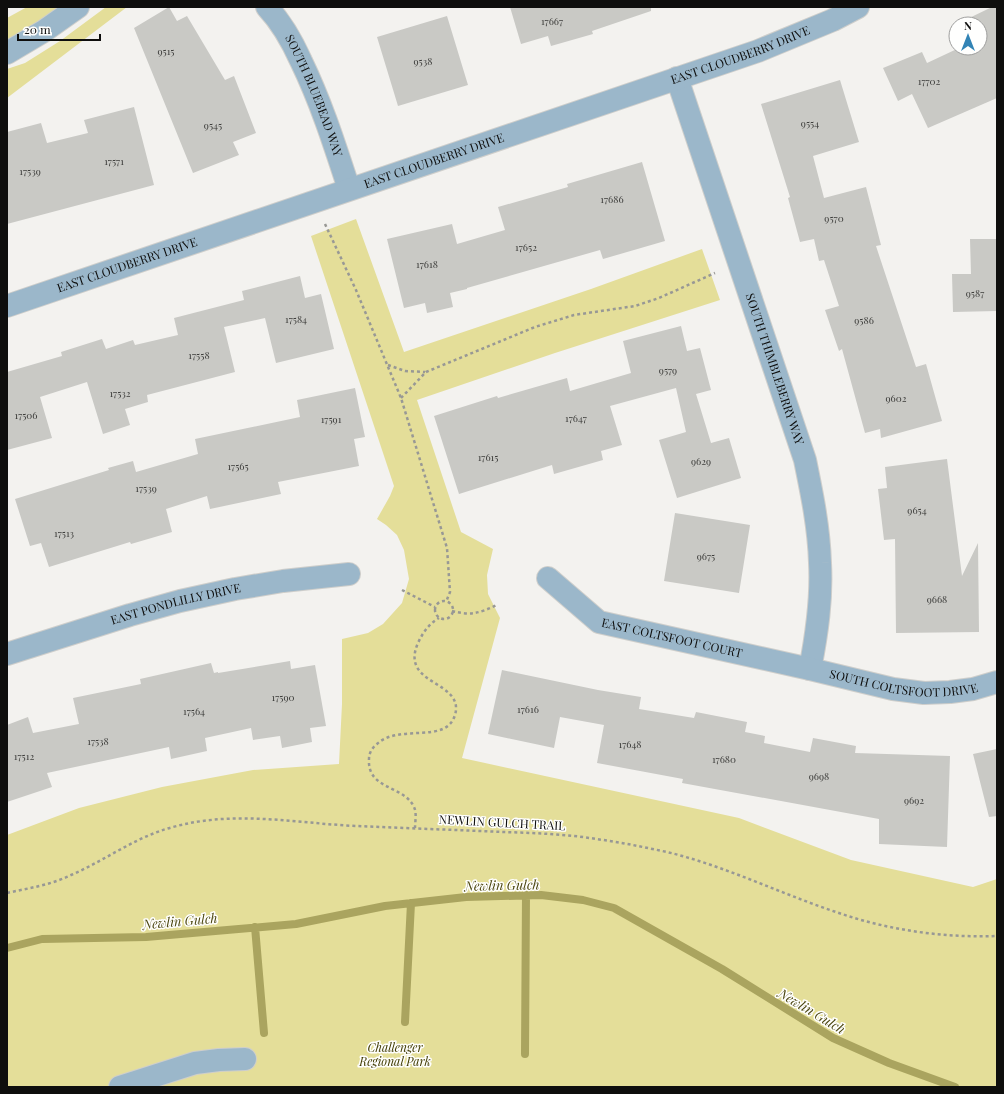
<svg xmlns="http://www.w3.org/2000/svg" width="1004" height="1094" font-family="'Playfair Display',serif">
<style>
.green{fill:#e4de99}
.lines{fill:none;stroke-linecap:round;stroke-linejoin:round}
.stream{stroke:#aaa45f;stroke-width:8}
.building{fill:#c9c9c5}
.minor-casing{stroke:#cececb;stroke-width:24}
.path{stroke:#989895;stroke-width:2.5;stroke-dasharray:3 3;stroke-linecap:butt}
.minor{stroke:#9bb7ca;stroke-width:22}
.labels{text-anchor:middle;stroke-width:3;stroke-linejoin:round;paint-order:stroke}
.number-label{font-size:10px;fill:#3d3d3b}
.street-label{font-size:12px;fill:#0e0e0d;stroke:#fffffe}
.park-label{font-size:12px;font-style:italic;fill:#403b00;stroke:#fffffe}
.water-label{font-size:13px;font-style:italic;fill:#4c4710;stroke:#fffffe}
</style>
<rect width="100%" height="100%" fill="#f3f2ef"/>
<!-- green -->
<path class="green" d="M 27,7 L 64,7 L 7,43 L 7,18 Z
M 106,7 L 127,7 L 7,98 L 7,69 L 25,63 L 60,41 Z
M 356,219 L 404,352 L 591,289 L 702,249 L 720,300 L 555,353 L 417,400 L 461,532 L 493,549 L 487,575 L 488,594 L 500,618 L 462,758 L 739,818 L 851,860 L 973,887 L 997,879 L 997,1087 L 7,1087 L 7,835 L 79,808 L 162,787 L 253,770 L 339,764 L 342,704 L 342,639 L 368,633 L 383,624 L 402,603 L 409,579 L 404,550 L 397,535 L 386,525 L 377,519 L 390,496 L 394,486 L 311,236 Z"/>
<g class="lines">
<!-- stream -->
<path class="stream" d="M 255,927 L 264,1033
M 7,948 L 42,939 L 146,937 L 296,924 L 385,906 L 466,897 L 541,895 L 583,900 L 614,908 L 722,969 L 833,1038 L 889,1063 L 955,1087
M 405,1022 L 411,903
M 525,1054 L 526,895"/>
</g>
<!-- building -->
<path class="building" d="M 169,7 L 177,21 L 187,16 L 225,80 L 234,76 L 256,133 L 233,142 L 239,155 L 193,173 L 134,28 Z
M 510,7 L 651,7 L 651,11 L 592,31 L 593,34 L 551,46 L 548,36 L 521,44 Z
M 992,7 L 997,7 L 997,98 L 928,128 L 912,94 L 898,101 L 883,68 L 922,52 L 927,63 L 959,48 L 980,48 L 980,24 L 965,24 L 963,21 Z
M 447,16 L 468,85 L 398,106 L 377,37 Z
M 840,80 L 859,142 L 813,156 L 824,198 L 866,187 L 881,245 L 876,246 L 916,367 L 926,364 L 942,421 L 881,438 L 880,429 L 865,433 L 842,349 L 839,351 L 825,310 L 839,306 L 824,260 L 819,261 L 814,239 L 800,242 L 788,198 L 790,197 L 761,104 Z
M 134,107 L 154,185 L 7,224 L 7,132 L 41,123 L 47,143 L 88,133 L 84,120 Z
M 642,162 L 665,241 L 603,259 L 600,250 L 467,288 L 467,289 L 450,293 L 453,307 L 427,313 L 425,303 L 404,308 L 387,239 L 452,224 L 457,244 L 505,230 L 498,207 L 568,187 L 567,184 Z
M 970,239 L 997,239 L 997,311 L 953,312 L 952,274 L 971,274 Z
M 300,276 L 305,298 L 321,294 L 334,349 L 276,363 L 265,318 L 224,327 L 235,372 L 147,395 L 148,402 L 125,409 L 130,425 L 103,434 L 87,382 L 40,397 L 52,438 L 7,450 L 7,372 L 62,356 L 61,352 L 102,339 L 106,349 L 133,340 L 135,345 L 178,335 L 174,318 L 244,300 L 242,291 Z
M 681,326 L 687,351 L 700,348 L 711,390 L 696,394 L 711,443 L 729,438 L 741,478 L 677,498 L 659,440 L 686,432 L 676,388 L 610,406 L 622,445 L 601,451 L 603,460 L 554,474 L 552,465 L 459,494 L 434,416 L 497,396 L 498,398 L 567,378 L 570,391 L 631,373 L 623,341 Z
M 355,388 L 365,437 L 354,439 L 359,466 L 278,482 L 281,494 L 210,509 L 207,496 L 166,509 L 172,532 L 131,544 L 130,542 L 49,567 L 41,543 L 30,546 L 15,499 L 109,470 L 108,468 L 133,461 L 136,472 L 198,454 L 195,439 L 300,417 L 297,400 Z
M 947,459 L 962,576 L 978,543 L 979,632 L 896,633 L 895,539 L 884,540 L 878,489 L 887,488 L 885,467 Z
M 675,513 L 750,525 L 739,593 L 664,581 Z
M 290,661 L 291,669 L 315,665 L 326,726 L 310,728 L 312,742 L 282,748 L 280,736 L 253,740 L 251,728 L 205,738 L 207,751 L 171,759 L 169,747 L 47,773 L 52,787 L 7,802 L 7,725 L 28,717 L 33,733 L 79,724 L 73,698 L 141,684 L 140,679 L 211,663 L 214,673 L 218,672 L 218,673 Z
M 502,670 L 598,690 L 641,697 L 639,709 L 694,718 L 696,712 L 747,722 L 745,732 L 765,736 L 764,743 L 810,752 L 813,738 L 856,746 L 855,753 L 950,756 L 947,847 L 879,844 L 879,819 L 682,783 L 683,779 L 597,763 L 604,725 L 560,717 L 554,748 L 488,734 Z
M 997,749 L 997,816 L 989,817 L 973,754 Z"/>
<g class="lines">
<defs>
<g id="minor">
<path id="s1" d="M 267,7 C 282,23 292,41 301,61 C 321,102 335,146 349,189"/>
<path d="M 7,53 L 44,31 L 78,7"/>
<path id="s2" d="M 677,78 L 805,460 C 812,494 819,528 820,563 C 822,599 817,633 810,669"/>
<path id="s3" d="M 7,306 L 758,51 L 833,20 L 858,7"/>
<path id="s4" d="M 548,578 L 599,622 L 810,669 L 893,689 L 924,693 L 950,692 L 973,689 L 997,682"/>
<path id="s5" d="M 7,654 L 130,615 L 180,601 L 235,589 L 283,581 L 349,574"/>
<path d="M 120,1087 L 195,1063 L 219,1060 L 245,1059"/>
</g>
</defs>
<!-- minor casing -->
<use href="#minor" class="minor-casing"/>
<!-- path -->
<path class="path" d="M 325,224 L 356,290 L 401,398 L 447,548 L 450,592 L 446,602
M 388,365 L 405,371 L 425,372
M 401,398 L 426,372 L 535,327 L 574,315 L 635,306 L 659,298 L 715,273
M 402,590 L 435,607
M435 610a9 9 0 1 1 18 0a9 9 0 1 1-18 0Z
M 452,611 C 472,616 479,613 497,605
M 415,828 C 415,822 417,813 414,807 C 404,785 367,790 369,759 C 369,753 372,748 377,744 C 399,723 446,745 455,715 C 465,680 399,686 418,643 C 423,632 429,624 439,618
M 7,893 C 29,888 51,885 71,875 C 106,860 135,837 173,827 C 235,810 293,823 356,826 C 405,828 455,830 504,832 C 535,833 566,834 596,839 C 620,842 643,847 667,852 C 725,866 779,893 836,912 C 887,930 943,938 997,936"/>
<!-- minor -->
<use href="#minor" class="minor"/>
</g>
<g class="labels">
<!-- number labels -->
<g class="number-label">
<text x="552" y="25">17667</text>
<text x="166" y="55">9515</text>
<text x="423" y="65">9538</text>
<text x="929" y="85">17702</text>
<text x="810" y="127">9554</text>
<text x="213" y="129">9545</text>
<text x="114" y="165">17571</text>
<text x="30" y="175">17539</text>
<text x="612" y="203">17686</text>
<text x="834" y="222">9570</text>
<text x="526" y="251">17652</text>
<text x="427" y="268">17618</text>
<text x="975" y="297">9587</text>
<text x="296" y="323">17584</text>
<text x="864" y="324">9586</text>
<text x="199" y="359">17558</text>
<text x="668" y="374">9579</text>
<text x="120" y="397">17532</text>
<text x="896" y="402">9602</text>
<text x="26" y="419">17506</text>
<text x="576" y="422">17647</text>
<text x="331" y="423">17591</text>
<text x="488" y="461">17615</text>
<text x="701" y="465">9629</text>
<text x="238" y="470">17565</text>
<text x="146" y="492">17539</text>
<text x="917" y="514">9654</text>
<text x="64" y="537">17513</text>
<text x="706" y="560">9675</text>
<text x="937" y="603">9668</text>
<text x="283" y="701">17590</text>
<text x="528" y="713">17616</text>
<text x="194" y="715">17564</text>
<text x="98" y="745">17538</text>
<text x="630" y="748">17648</text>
<text x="24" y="760">17512</text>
<text x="724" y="763">17680</text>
<text x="819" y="780">9698</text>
<text x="914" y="804">9692</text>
</g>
<!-- street labels -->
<g class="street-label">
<text dy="4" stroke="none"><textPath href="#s3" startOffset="775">EAST CLOUDBERRY DRIVE</textPath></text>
<text dy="4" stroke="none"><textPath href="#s1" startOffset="101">SOUTH BLUEBEAD WAY</textPath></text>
<text dy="4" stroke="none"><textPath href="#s3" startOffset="451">EAST CLOUDBERRY DRIVE</textPath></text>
<text dy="4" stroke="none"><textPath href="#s3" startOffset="127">EAST CLOUDBERRY DRIVE</textPath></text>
<text dy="4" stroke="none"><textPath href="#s2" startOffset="307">SOUTH THIMBLEBERRY WAY</textPath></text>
<text dy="4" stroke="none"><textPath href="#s5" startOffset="176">EAST PONDLILLY DRIVE</textPath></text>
<text dy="4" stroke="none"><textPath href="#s4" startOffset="142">EAST COLTSFOOT COURT</textPath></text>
<text dy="4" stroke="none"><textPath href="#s4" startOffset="379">SOUTH COLTSFOOT DRIVE</textPath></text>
<text transform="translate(502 823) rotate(3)" y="4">NEWLIN GULCH TRAIL</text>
</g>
<!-- park labels -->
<g class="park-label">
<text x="395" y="1052">Challenger<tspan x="395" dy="14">Regional Park</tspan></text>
</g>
<!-- water labels -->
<g class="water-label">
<text transform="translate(502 885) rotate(-1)" y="5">Newlin Gulch</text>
<text transform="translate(180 921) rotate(-5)" y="5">Newlin Gulch</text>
<text transform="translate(812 1011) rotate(31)" y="5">Newlin Gulch</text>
</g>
</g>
<!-- border -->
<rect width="1004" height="1094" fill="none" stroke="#0e0e0d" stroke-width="16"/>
<!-- north arrow -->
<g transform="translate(968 36)"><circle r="19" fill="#fffffe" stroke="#9f9f9e"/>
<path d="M0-3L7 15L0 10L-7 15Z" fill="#3384b5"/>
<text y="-6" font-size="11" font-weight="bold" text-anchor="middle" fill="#0e0e0d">N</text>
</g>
<!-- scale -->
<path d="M18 34v6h82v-6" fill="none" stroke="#0e0e0d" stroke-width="2"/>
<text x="24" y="34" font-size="12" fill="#0e0e0d" stroke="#fffffe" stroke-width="3" paint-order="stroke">20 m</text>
</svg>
